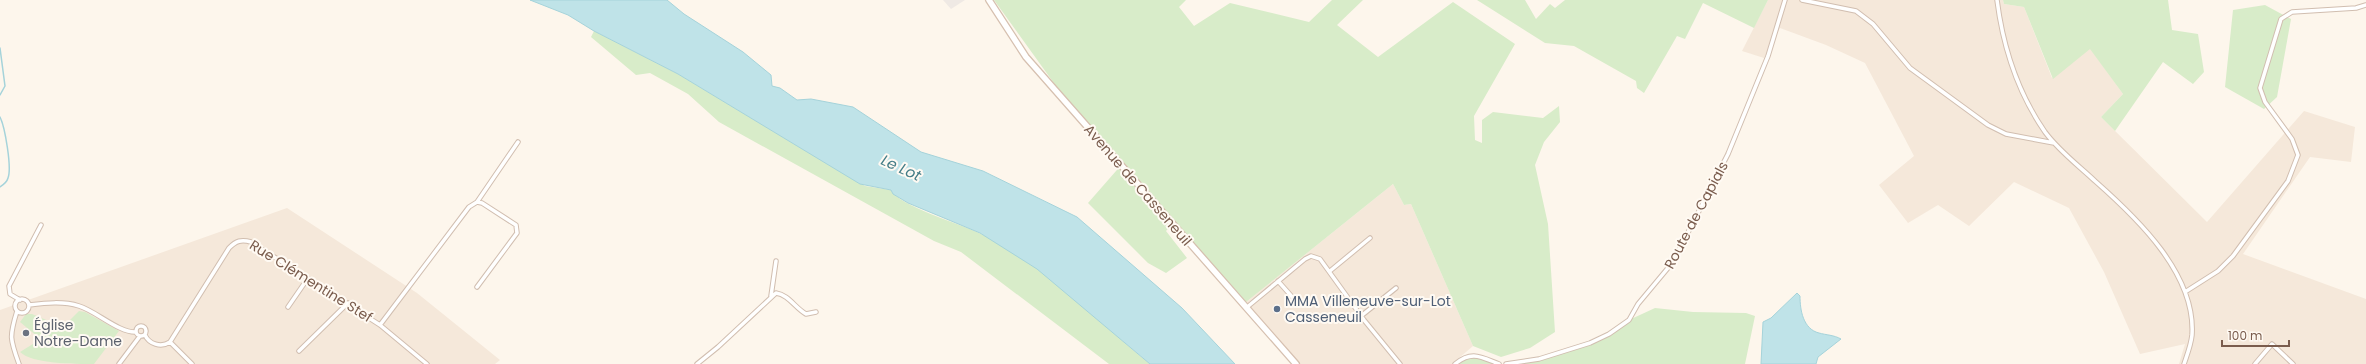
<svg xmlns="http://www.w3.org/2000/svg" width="2366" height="364" font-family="Poppins,sans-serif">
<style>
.residential{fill:#f5e8da}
.industrial{fill:#efe9e4}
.green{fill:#d8ecc9}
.water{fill:#bfe3e8;stroke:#a5d3da}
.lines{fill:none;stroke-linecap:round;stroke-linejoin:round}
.stream{stroke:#a5d3da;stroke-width:1.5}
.minor-casing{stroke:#d1beb0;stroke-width:5.5}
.secondary-casing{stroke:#d6c0b0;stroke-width:8}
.minor{stroke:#fff;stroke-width:3.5}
.secondary{stroke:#fff;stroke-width:5.5}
.service-dot{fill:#5c6f8a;stroke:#fffaf3;stroke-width:1.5}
.worship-dot{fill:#6b7280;stroke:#fffaf3;stroke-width:1.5}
.labels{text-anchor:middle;stroke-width:4;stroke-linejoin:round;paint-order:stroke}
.street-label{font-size:14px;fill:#7a5c4d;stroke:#fffaf3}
.service-label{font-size:14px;fill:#4e5e75;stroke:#fffaf3;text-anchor:start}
.worship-label{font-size:14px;fill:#5b616d;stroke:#fffaf3;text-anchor:start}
.water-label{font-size:15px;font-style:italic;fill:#437c86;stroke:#fffaf3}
</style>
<rect width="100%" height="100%" fill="#fdf6ec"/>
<!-- residential -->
<path class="residential" d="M 1768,0 L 2003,0 L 2004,4 L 2024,7 L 2052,78 L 2090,48 L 2123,94 L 2101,117 L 2207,222 L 2304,111 L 2355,127 L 2351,162 L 2310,157 L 2243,254 L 2366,299 L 2366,364 L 2179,364 L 2185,344 L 2140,354 L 2104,272 L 2069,208 L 2014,182 L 1969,226 L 1938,205 L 1908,223 L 1879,185 L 1914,156 L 1865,63 L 1826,45 L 1780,28 L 1764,58 L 1742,51 Z
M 1393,184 L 1404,205 L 1411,204 L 1473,346 L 1452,364 L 1300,364 L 1246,302 Z
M 287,208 L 417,293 L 500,360 L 495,364 L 0,364 L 0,310 Z"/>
<!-- industrial -->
<path class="industrial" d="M 943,0 L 965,0 L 951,9 Z"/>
<!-- green -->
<path class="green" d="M 994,0 L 1186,0 L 1179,7 L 1194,26 L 1230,3 L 1309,22 L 1332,0 L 1363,0 L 1337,25 L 1378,57 L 1453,2 L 1515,44 L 1474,116 L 1475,140 L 1482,143 L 1482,120 L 1493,112 L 1543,118 L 1559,106 L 1560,122 L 1544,142 L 1535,165 L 1548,224 L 1555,332 L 1530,348 L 1501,357 L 1473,346 L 1411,204 L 1404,205 L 1393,184 L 1246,302 L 1174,222 L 1166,231 L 1187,258 L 1166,273 L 1148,263 L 1088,203 L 1123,163 L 1056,86 Z
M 1477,0 L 1525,0 L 1536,19 L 1550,4 L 1555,8 L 1565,0 L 1768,0 L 1754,28 L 1703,3 L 1685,39 L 1677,36 L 1644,93 L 1637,88 L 1636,81 L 1574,46 L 1545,43 Z
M 2003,0 L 2168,0 L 2172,30 L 2198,34 L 2204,72 L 2193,84 L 2163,62 L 2115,131 L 2101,117 L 2123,94 L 2090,49 L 2053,79 L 2024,7 L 2004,4 Z
M 2265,5 L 2291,19 L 2277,97 L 2264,109 L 2225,87 L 2233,10 Z
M 594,31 L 678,74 L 865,186 L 891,190 C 899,206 961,224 979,233 C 1044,264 1095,319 1150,364 L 1109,364 L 961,252 L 934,241 L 719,122 L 688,94 L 650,73 L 636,75 L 591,37 Z
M 1655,308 L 1693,312 L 1746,313 L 1755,316 L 1745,364 L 1506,364 L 1539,359 L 1590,343 L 1609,334 L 1629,320 Z
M 79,311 L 85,312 L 119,331 L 94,364 C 74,364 32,364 20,352 L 36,342 L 38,337 L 20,322 L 26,314 L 32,314 L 63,327 Z
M 1479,355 L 1499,364 L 1455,364 L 1461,359 Z"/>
<!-- water -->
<path class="water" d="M 530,0 L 667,0 L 684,14 L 743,52 L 771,75 L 772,86 L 780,88 L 797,100 L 811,99 L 853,107 L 921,152 L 983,171 L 1077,217 L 1182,308 L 1235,364 L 1150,364 L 1037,269 L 980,233 L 908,203 L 893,194 L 891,190 L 860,184 L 678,74 L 594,31 L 568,15 Z
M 1797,293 L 1800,296 C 1800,310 1803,329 1819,333 C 1826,335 1834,335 1841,339 L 1818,357 L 1816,364 L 1761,364 L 1763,322 L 1771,318 Z"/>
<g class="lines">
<!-- stream -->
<path class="stream" d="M 0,48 L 5,86 L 0,95
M 0,117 C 5,127 12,168 8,178 C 7,182 3,185 0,187"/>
<defs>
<path id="minor" d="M 1802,0 L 1856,11 L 1873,24 L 1910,68 L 1988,125 L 2006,134 L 2054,143
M 1997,0 C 2003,47 2018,93 2045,132 C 2059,151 2078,165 2095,181 C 2137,218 2196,274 2192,335 C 2191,345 2187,355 2184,364
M 477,202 L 518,142
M 1330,271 L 1370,238
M 1278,281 L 1294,299
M 2185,292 L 2218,271 L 2233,256 L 2288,181 L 2298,155 L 2292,139 L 2265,102 L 2260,88 L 2281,19 L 2292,12 L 2356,8 L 2366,5
M 771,296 L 776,261
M15 306a7 7 0 1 1 14 0a7 7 0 1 1-14 0Z
M 20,300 L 10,294 L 9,286 L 41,225
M 29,305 C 46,303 63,301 79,306 C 96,311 119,333 136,332
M 288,307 L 308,278
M 1246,308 L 1305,259 L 1311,256 L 1320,259 L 1364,320 L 1400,364
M 17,311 C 9,337 10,339 19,364
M 1361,316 L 1396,288
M 380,325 L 469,207 L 477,202 L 482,203 L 516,225 L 517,233 L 477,287
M136 331a5 5 0 1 1 10 0a5 5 0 1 1-10 0Z
M 145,335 C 149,344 161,348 170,342 L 229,248 C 236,241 241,239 251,242 L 380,325 L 427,364
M 170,342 L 192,364
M 299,351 L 348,303
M 119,364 L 140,336
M 697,364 L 718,347 L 776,293 C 789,295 795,308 806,314 L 816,312
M 1455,364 C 1472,350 1481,357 1499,364
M 1506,364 L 1539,359 L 1590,343 L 1609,334 L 1629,320 L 1638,304 L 1673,262 L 1728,154 L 1768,56 L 1785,0
M 2255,364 L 2272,344 L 2293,364"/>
<path id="secondary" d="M 989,0 L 1026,57 L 1296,364"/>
</defs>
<!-- minor casing -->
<use href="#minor" class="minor-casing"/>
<!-- secondary casing -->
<use href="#secondary" class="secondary-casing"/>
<!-- minor -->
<use href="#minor" class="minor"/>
<!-- secondary -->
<use href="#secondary" class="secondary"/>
</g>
<!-- markers -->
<circle class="service-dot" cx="1277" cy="309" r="4"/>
<circle class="worship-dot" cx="26" cy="333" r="4"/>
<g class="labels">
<!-- street labels -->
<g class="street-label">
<text transform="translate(1138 185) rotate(49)" y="5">Avenue de Casseneuil</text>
<text transform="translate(1696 215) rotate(-62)" y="5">Route de Capials</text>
<text transform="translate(311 281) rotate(32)" y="5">Rue Clémentine Stef</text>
</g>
<!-- service labels -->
<g class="service-label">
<text x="1285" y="306">MMA Villeneuve-sur-Lot<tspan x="1285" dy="16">Casseneuil</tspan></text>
</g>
<!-- worship labels -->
<g class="worship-label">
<text x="34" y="330">Église<tspan x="34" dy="16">Notre-Dame</tspan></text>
</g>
<!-- water labels -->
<g class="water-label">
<text transform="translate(901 168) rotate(25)" y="5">Le Lot</text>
</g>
</g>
<!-- scale -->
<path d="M2222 340v6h67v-6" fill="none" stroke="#7a5c4d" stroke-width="2"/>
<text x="2228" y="340" font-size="12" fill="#7a5c4d" stroke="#fffaf3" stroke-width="3" paint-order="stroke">100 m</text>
</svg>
